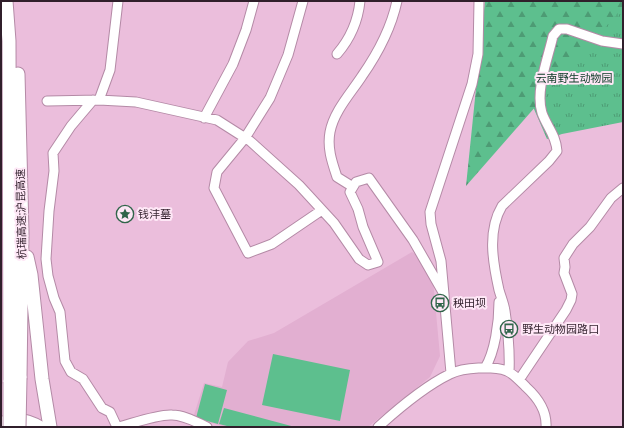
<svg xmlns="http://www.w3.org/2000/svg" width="624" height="428" font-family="'Archivo Narrow','Noto Sans SC',sans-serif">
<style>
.built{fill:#e2afd1}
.grass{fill:url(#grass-tufts)}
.forest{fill:url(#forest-firs)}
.garden{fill:#5dbf8e}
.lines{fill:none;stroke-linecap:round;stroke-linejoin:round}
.minor-casing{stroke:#b48aa6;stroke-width:11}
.major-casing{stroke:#b48aa6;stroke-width:13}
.highway-casing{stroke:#b48aa6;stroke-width:15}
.minor{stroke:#fff;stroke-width:9}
.major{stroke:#fff;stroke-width:11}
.highway{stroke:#fff;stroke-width:13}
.highway-bridge-casing{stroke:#b48aa6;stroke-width:15;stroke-linecap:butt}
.highway-bridge{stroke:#fff;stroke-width:13}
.labels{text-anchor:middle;stroke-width:4;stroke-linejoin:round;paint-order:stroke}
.park-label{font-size:11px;fill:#073722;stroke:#fee7f6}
.street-label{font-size:11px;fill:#301f2b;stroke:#fee7f6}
.poi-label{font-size:11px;fill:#301f2b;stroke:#fee7f6;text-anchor:start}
</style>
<defs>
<pattern id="grass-tufts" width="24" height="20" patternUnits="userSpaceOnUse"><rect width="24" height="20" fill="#5dbf8e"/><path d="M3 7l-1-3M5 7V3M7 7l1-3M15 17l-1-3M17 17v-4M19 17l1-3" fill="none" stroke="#4d9b74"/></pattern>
<pattern id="forest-firs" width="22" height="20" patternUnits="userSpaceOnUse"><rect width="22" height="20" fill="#5dbf8e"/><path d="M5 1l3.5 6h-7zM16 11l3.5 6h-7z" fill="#4d9b74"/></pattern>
</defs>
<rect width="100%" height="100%" fill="#ebbedc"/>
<!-- built -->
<path class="built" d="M 412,252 L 423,259 L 433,280 L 440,356 L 430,377 L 368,427 L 226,427 L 193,418 L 204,383 L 222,387 L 228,362 L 248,341 L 274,333 Z"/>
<!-- grass -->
<path class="grass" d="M 623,1 L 623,122 L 562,134 L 547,139 L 524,86 Z"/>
<!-- forest -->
<path class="forest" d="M 485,1 L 623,1 L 623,7 L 466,186 Z"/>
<!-- garden -->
<path class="garden" d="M 273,354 L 350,370 L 340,421 L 262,405 Z
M 205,384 L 227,390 L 218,424 L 196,418 Z
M 224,408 L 295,427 L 231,427 L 219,424 Z"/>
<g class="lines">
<defs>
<path id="minor" d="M 303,1 L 288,55 L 270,98 L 245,138 L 217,172 L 214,188 L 248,253 L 272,244 L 322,210
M 337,54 C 350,39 358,21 360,1
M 93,100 L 71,126 L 53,153 L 54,171 L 49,211 L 46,259 L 48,276 L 54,298 L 60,312 L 65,361 L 71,372 L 83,379 L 102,408 L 110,412 L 117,427
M 99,100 L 110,70 L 118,1
M 47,101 L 99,100 L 136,102 L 217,120 L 250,141 L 299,185 L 334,223 L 359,259 L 368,265 L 378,262 L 363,227 L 358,209 L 350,192 L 356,182 L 369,178 L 413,240 L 444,294
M 204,118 L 233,64 L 246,30 L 254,1
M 353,187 L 337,177 C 332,162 327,148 330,132 C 334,111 351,93 362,76 C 378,53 391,29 397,1
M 485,368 C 495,352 499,322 499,302
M 509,372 C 510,351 508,331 505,311 C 504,304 501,297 499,290 C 493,263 487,231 502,206 L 549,161 L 557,151 C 556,135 547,127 542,113 C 535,91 548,58 553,36 L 559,29 L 567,29 L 602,41 L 623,44
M 451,373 L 441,261 L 431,224 L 430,212 L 472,84 L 478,54 L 479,1
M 519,380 L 566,310 L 571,300 L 572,294 L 564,273 L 565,267 L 564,258 L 573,244 L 590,227 L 611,198 L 623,188
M 119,427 C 134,423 158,414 172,415 C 184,415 196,422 207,427
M 378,427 C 399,408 425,386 450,374 C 464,367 493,366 507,371 C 514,374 521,382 526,387 C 537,397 547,411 546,427"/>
<path id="major" d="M 1,423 C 15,416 28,419 41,427"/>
<path id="highway" d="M 6,1 L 9,41 L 10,382
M 18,74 L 22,233 L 20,378
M 27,257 L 31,275 L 42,379 L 50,427"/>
</defs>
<!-- minor casing -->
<use href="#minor" class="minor-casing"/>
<!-- major casing -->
<use href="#major" class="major-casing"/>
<!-- highway casing -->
<use href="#highway" class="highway-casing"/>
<!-- minor -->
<use href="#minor" class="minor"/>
<!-- major -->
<use href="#major" class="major"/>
<!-- highway -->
<use href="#highway" class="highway"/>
<defs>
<path id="highway-bridge" d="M 10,427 L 10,382
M 19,427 L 20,378"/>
</defs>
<!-- highway-bridge casing -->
<use href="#highway-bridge" class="highway-bridge-casing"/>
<!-- highway-bridge -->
<use href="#highway-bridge" class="highway-bridge"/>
</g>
<!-- icons -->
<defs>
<symbol id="sight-ring" viewBox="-11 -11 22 22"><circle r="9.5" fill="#fee7f6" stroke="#30654a" stroke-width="1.5"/><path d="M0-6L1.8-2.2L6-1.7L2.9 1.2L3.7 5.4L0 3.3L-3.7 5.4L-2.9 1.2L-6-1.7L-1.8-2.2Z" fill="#30654a"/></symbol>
<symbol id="bus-ring" viewBox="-11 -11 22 22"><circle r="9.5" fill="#fee7f6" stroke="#30654a" stroke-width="1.5"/><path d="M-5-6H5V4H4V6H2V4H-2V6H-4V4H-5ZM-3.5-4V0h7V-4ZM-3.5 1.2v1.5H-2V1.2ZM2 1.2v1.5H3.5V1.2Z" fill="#30654a"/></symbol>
</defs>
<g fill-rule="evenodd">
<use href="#sight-ring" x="115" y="204" width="20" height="20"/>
<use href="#bus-ring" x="430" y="293" width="20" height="20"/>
<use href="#bus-ring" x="499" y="319" width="20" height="20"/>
</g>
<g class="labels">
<!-- park labels -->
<g class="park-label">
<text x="574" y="82">云南野生动物园</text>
</g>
<!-- street labels -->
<g class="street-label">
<text transform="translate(21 214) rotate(-91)" y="4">杭瑞高速;沪昆高速</text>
</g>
<!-- poi labels -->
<g class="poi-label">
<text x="138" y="218">钱沣墓</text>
<text x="453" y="307">秧田坝</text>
<text x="522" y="333">野生动物园路口</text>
</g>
</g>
<!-- border -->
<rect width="624" height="428" fill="none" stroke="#301f2b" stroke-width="4"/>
</svg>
